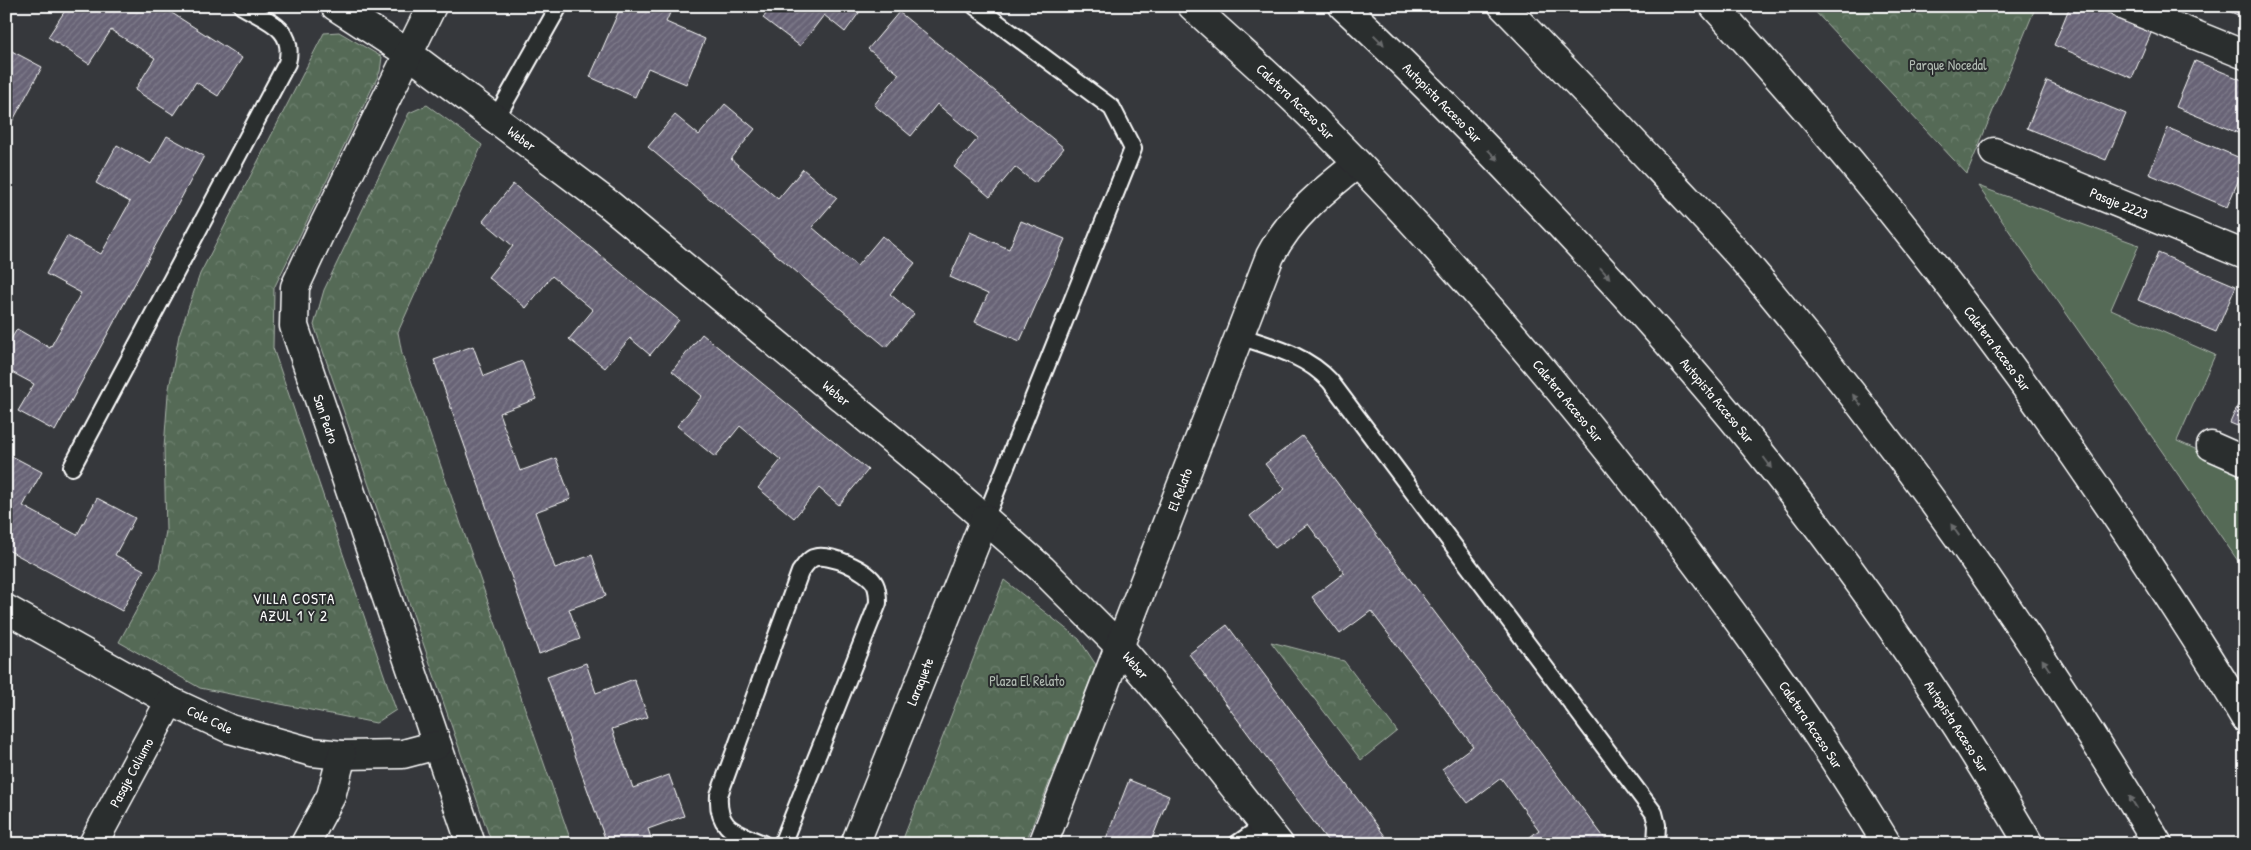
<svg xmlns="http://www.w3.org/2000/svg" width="2251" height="850" font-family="'Patrick Hand',sans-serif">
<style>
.grass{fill:#546a56;stroke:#aab4aa}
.park{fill:url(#park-crowns);stroke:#aab4aa}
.building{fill:url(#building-hatch);stroke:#fff}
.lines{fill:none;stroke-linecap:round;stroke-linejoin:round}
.service-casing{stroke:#fff;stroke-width:20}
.minor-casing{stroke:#fff;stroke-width:31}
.secondary-casing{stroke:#fff;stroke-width:31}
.motorway-casing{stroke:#fff;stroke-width:31}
.service{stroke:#2a2d2e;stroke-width:16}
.minor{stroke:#2a2d2e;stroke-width:28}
.secondary{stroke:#2a2d2e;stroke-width:28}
.motorway{stroke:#2a2d2e;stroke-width:28}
.oneway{fill:#6a6c6d}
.labels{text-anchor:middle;stroke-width:4;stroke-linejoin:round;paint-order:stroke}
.park-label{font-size:14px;fill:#b2bcb3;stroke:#2a2d2e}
.street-label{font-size:14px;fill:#fff;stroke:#2a2d2e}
.neighbourhood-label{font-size:15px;letter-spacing:1px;fill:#fff;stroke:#2a2d2e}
</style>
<defs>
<pattern id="park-crowns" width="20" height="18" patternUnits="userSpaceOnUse" patternTransform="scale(1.25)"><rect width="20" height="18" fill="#546a56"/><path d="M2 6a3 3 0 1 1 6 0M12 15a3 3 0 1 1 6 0" fill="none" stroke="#6e806f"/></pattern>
<pattern id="building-hatch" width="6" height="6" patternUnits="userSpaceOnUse" patternTransform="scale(1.25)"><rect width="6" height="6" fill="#686476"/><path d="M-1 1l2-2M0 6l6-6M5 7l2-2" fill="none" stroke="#7f7b8b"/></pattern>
</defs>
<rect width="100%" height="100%" fill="#36383c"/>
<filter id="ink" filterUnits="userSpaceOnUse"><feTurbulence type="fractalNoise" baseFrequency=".02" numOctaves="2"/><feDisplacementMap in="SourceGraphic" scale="10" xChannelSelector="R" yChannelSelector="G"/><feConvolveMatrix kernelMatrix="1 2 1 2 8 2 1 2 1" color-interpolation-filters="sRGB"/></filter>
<g filter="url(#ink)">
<!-- grass -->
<path class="grass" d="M 1978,186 L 2139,245 L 2111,309 L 2215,355 L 2177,441 L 2245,471 L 2245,571 Z"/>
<!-- park -->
<path class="park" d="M 1810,6 L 2036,6 L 1967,174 Z
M 339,32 L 382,57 L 380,72 L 274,288 L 273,348 L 396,710 L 376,723 L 200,688 L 119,642 L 159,569 L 166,531 L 164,448 L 168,394 L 179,335 L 200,274 L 324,33 Z
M 427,105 L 482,145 L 398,332 L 402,354 L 572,844 L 492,844 L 314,325 L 324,290 L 409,113 Z
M 1004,580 L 1079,639 L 1096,665 L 1025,844 L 901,844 Z
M 1271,642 L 1344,661 L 1397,731 L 1361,760 Z"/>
<!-- building -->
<path class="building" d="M 68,6 L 161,6 L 242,58 L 218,96 L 196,82 L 174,115 L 135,90 L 155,58 L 111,30 L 89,64 L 48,37 Z
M 621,6 L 673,6 L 666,22 L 705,39 L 686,84 L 648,68 L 635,97 L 590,77 Z
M 772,6 L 864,6 L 845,32 L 824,15 L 800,46 L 763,18 Z
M 2070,6 L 2091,6 L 2152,31 L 2132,78 L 2054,45 Z
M 2219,6 L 2245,6 L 2245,18 L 2219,7 Z
M 899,12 L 1064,148 L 1035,183 L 1015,167 L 990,197 L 954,167 L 978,138 L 937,104 L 911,136 L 874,105 L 899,74 L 868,49 Z
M 6,48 L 42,67 L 6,133 Z
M 2195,61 L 2245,81 L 2245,136 L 2176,107 Z
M 2047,81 L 2126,114 L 2106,160 L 2027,128 Z
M 725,104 L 755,129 L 731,159 L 778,199 L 803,169 L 837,198 L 812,227 L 857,266 L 882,236 L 915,263 L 890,294 L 914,314 L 886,347 L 648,147 L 675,115 L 699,135 Z
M 2168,128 L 2245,160 L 2245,165 L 2227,207 L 2149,174 Z
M 167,136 L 204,156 L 55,431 L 18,411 L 34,384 L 6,369 L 6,348 L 17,329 L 50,348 L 81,293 L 46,274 L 67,236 L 101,254 L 130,202 L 96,183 L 117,145 L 151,164 Z
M 513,184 L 679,320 L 650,355 L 630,338 L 605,368 L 569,339 L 593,310 L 552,276 L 526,308 L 488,277 L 513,246 L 483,221 Z
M 1021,221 L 1065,239 L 1020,341 L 975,322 L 988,294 L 950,277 L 970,232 L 1009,249 Z
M 2158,253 L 2236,286 L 2216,332 L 2138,300 Z
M 702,334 L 868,470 L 839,505 L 819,488 L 794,518 L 758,488 L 781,460 L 740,426 L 715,457 L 677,426 L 702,396 L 672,371 Z
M 473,346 L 484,376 L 522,361 L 536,399 L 499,413 L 520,471 L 556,458 L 571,499 L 535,512 L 555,568 L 592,555 L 606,596 L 569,609 L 580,639 L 539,654 L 434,360 Z
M 2245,389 L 2245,429 L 2230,423 Z
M 1302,436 L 1609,844 L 1521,844 L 1539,830 L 1501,778 L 1468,803 L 1442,769 L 1473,746 L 1371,611 L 1340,634 L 1312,597 L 1344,573 L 1308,524 L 1275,548 L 1250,516 L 1285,489 L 1265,464 Z
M 6,453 L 42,472 L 23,506 L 77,535 L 97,498 L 135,518 L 115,555 L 144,570 L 122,611 L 6,549 Z
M 1227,625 L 1391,844 L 1330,844 L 1189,654 Z
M 586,663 L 596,693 L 634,679 L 648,717 L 612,729 L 633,788 L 669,775 L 684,816 L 648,829 L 653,844 L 607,844 L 547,677 Z
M 1129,780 L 1169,796 L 1150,844 L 1104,844 Z"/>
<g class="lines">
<defs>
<path id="service" d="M 975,6 L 1112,108 L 1133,149 L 985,519
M 496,118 L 559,6
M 1239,336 C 1272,347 1306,355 1330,381 L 1654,813 L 1657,825 L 1656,844
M 72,467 L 287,63 C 296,28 267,21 242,6
M 763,844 C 735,832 717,830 719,795 L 800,572 C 804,567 807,561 813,558 C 828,552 868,570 875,584 C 878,590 878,597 878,603 L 782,844
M 1237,844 L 1264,825"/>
<g id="minor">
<path id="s1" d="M 335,6 L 409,54 L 610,205 L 937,477 L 1042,569 L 1119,646 L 1163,697 L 1279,844"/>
<path id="s2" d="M 432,6 L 321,231 L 295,287 L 294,326 L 471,844"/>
<path d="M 2124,6 L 2245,55"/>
<path id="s3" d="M 1994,152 L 2245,255"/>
<path d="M 2211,446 L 2245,461"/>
<path id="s4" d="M 6,609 L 170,701 L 230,729 L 312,752 L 342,755 L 403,754 L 437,745"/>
<path id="s5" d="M 93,844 L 170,701"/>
<path d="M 305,844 L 331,796 L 342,755"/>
<path id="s6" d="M 855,844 L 985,519"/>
<path id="s7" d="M 1043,844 L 1270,256 C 1291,216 1323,191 1357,164"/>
</g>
<g id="secondary">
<path id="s8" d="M 1192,6 C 1235,46 1280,84 1321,126 C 1435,241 1542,365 1642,493 C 1730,606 1813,721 1887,844"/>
<path id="s9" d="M 1714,6 C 1867,172 2005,349 2130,537 C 2169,597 2209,657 2245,718"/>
</g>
<g id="motorway">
<path id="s10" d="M 1343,6 C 1405,63 1463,123 1521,184 C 1600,266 1678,351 1750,440 C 1853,567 1947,703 2029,844"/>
<path d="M 1503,6 C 1556,60 1607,114 1659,169 C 1685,197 1713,226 1739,255 C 1896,439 2034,636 2158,844"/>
</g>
</defs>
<!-- service casing -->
<use href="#service" class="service-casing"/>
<!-- minor casing -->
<use href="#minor" class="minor-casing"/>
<!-- secondary casing -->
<use href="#secondary" class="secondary-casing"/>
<!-- motorway casing -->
<use href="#motorway" class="motorway-casing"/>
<!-- service -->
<use href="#service" class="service"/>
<!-- minor -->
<use href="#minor" class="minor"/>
<!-- secondary -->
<use href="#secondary" class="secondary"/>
<!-- motorway -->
<use href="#motorway" class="motorway"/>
</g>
<!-- one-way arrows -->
<defs><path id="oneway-solid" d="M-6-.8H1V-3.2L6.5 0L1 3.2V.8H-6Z" transform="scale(1.25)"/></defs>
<g class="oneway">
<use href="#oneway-solid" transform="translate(1379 40) rotate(45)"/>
<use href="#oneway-solid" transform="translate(1493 155) rotate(46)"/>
<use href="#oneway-solid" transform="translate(1605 273) rotate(48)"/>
<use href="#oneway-solid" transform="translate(1857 400) rotate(-128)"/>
<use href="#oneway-solid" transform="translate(1768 463) rotate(53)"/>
<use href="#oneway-solid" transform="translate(1955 530) rotate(-125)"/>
<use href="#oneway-solid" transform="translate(2046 665) rotate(-123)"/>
<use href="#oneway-solid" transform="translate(2133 802) rotate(-122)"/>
</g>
</g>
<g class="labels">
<!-- park labels -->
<g class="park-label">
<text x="1948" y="70">Parque Nocedal</text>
<text x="1027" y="686">Plaza El Relato</text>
</g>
<!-- street labels -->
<g class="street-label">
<text dy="5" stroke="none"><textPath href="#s8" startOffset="141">Caletera Acceso Sur</textPath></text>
<text dy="5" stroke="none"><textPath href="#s10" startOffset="139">Autopista Acceso Sur</textPath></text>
<text dy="5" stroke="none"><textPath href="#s1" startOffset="229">Weber</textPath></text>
<text dy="5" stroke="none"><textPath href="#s3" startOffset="135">Pasaje 2223</textPath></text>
<text dy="5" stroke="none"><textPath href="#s9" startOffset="445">Caletera Acceso Sur</textPath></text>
<text dy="5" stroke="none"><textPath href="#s1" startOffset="634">Weber</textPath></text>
<text dy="5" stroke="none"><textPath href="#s8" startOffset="546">Caletera Acceso Sur</textPath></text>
<text dy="5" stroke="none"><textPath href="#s10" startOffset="544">Autopista Acceso Sur</textPath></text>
<text dy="5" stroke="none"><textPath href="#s2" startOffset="450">San Pedro</textPath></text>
<text dy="5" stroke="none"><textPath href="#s7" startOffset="380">El Relato</textPath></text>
<text dy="5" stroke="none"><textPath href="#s1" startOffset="1039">Weber</textPath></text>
<text dy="5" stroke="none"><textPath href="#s6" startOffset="175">Laraquete</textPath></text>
<text dy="5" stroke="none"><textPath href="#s4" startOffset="232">Cole Cole</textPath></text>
<text dy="5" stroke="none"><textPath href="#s8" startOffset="951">Caletera Acceso Sur</textPath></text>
<text dy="5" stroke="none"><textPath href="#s10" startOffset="949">Autopista Acceso Sur</textPath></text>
<text dy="5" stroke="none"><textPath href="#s5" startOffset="81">Pasaje Coliumo</textPath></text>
</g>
<!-- neighbourhood labels -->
<g class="neighbourhood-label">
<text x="294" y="604">VILLA COSTA<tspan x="294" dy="17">AZUL 1 Y 2</tspan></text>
</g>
</g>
<!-- margin -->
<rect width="2251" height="850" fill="none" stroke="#2a2d2e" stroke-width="25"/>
<rect x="12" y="12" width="2226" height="825" fill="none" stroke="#fff" stroke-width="2" filter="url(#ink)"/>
</svg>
